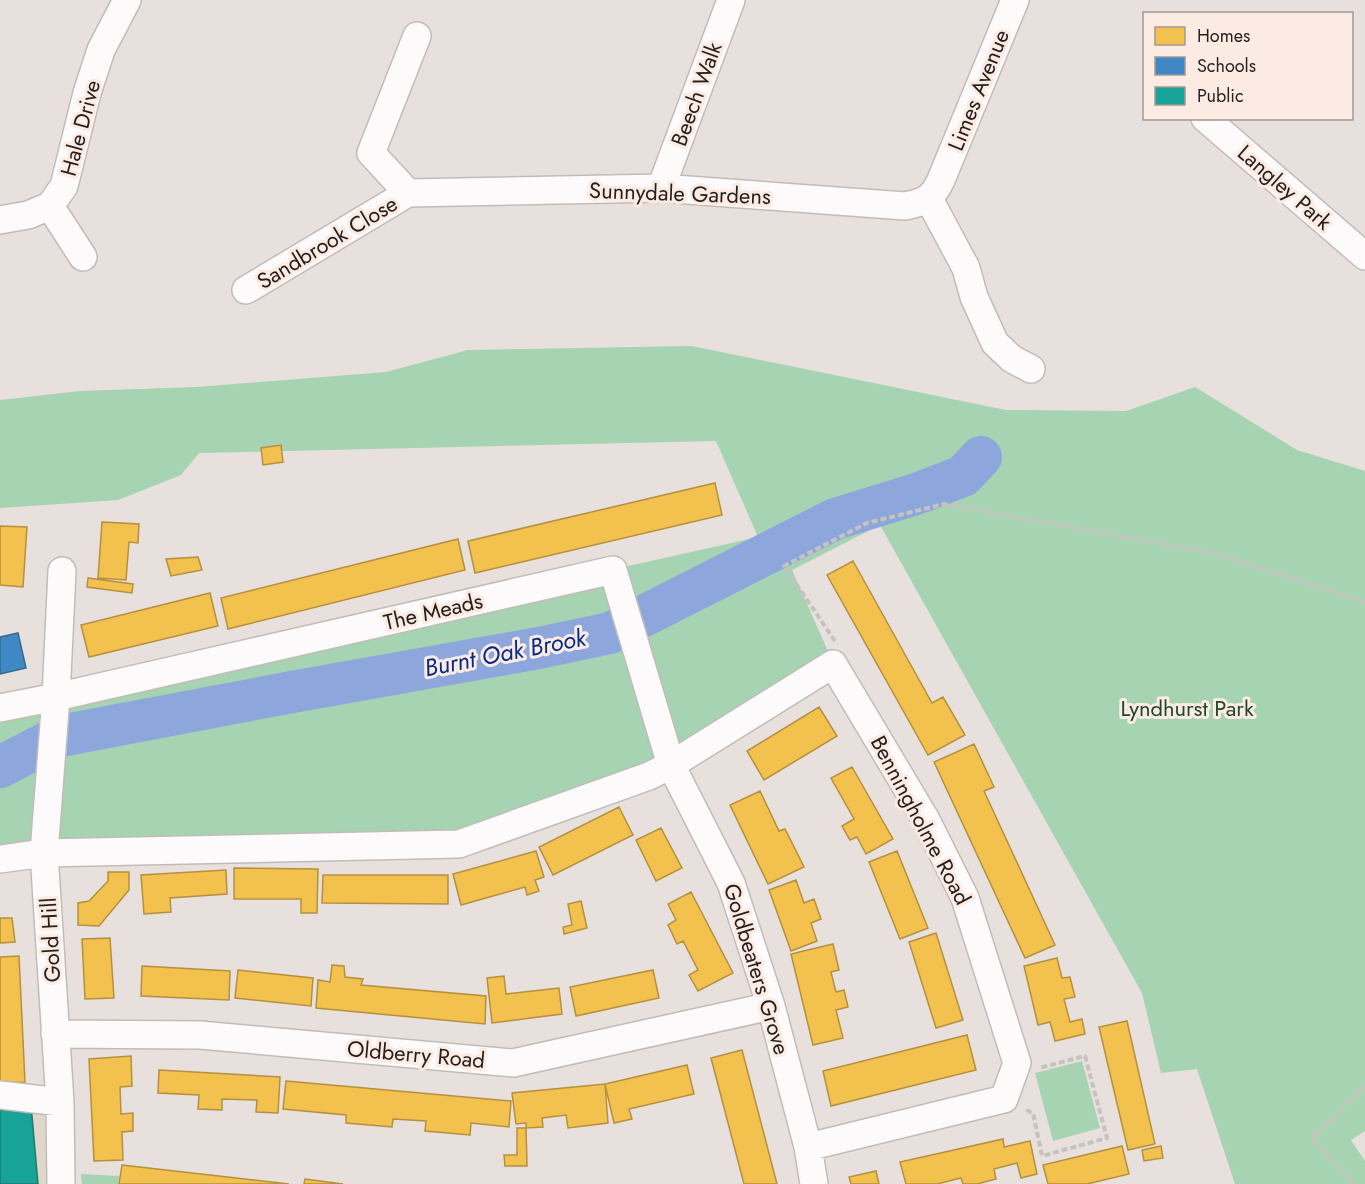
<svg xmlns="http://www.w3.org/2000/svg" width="1365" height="1184" font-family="Jost,sans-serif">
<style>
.commercial{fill:#e1d6ca}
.green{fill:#a6d3b1}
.homes{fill:#f2c14e;stroke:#b4903f;stroke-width:1.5}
.schools{fill:#3f88c5;stroke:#376892;stroke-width:1.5}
.public{fill:#17a398;stroke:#1b7b73;stroke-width:1.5}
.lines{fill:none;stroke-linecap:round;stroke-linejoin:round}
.river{stroke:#8da7dd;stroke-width:42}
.minor-casing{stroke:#c2bcb8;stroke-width:30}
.path{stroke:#c6c2c0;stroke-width:4;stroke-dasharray:6 3;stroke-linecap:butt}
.minor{stroke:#fcfafa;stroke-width:27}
.labels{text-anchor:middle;stroke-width:6;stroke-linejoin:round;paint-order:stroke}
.street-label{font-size:22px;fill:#241e1c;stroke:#fbebe3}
.park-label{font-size:22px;fill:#20472e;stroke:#fbebe3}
.water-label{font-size:24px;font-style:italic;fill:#052b85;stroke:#fbebe3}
</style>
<rect width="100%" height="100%" fill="#e8e0dc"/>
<!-- commercial -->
<path class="commercial" d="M 0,1095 L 60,1102 L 61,1184 L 0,1184 Z"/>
<!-- green -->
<path class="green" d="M 692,346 L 1006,410 L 1126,411 L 1195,387 L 1297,450 L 1365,471 L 1365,1131 L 1351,1140 L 1365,1161 L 1365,1184 L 1235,1184 L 1197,1069 L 1161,1073 L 1142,993 L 880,525 L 792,570 L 835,667 L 671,765 L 459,844 L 0,859 L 0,707 L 758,537 L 716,441 L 199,453 L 181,475 L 118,500 L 0,508 L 0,400 L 80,391 L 197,387 L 386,372 L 468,350 Z
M 1082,1061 L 1100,1128 L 1053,1141 L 1035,1073 Z
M 81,1174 L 119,1176 L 118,1184 L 82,1184 Z"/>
<!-- homes -->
<path class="homes" d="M 281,445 L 283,462 L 263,465 L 261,448 Z
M 715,483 L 722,515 L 475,573 L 468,541 Z
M 102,522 L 139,524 L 138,543 L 129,542 L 126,580 L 98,578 Z
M 0,526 L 27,527 L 23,587 L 0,585 Z
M 458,539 L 465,570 L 228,629 L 221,598 Z
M 198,557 L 202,570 L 171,576 L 166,559 Z
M 853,561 L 932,703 L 943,697 L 965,735 L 928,755 L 827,575 Z
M 88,578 L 133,584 L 132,593 L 87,587 Z
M 210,593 L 218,626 L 89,657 L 81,625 Z
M 819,707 L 837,736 L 764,780 L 747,751 Z
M 974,744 L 994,787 L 984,791 L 1055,945 L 1025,958 L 934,762 Z
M 852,767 L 893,839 L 866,854 L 857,837 L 850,840 L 842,826 L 854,819 L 831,778 Z
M 760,791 L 779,831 L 785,829 L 804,867 L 768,884 L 730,805 Z
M 619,807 L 633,835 L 553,875 L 539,847 Z
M 661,828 L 682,868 L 656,881 L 636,840 Z
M 536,851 L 544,877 L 535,880 L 539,891 L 527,895 L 525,887 L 461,905 L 453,874 Z
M 897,851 L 928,928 L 900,939 L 869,862 Z
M 234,868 L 318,869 L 317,913 L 301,913 L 301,899 L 234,899 Z
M 226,870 L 227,894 L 170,898 L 171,912 L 144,914 L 141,875 Z
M 108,872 L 129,872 L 129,890 L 99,926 L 78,925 L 78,903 L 89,901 L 108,881 Z
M 323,875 L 448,875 L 448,904 L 322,903 Z
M 796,880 L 804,903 L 814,899 L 821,919 L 811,923 L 817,941 L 791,951 L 769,890 Z
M 691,892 L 733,973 L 698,991 L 689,975 L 698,970 L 683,941 L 677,944 L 668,925 L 676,920 L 668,904 Z
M 581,901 L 587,928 L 564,934 L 563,927 L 572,925 L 568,904 Z
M 0,918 L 12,918 L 15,942 L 0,943 Z
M 936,933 L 963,1020 L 936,1028 L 909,942 Z
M 110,938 L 114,998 L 85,999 L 82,939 Z
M 833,944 L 839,970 L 831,972 L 836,992 L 844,990 L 848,1007 L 836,1010 L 843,1038 L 813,1045 L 791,954 Z
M 19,956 L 25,1082 L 0,1083 L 0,957 Z
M 1057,958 L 1062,978 L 1070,977 L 1075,997 L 1064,999 L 1070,1022 L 1082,1019 L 1085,1034 L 1055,1041 L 1050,1022 L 1038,1025 L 1024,966 Z
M 332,965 L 344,966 L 345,977 L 363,979 L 361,985 L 486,996 L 485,1024 L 316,1008 L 318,980 L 330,982 Z
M 142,966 L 230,971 L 229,1000 L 141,996 Z
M 238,970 L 313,978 L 311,1006 L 235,998 Z
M 653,970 L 659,998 L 576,1016 L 570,987 Z
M 504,976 L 506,994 L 559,988 L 562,1014 L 492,1023 L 487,978 Z
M 1127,1021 L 1155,1144 L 1128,1150 L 1099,1027 Z
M 967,1035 L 976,1070 L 831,1106 L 823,1071 Z
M 742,1050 L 777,1184 L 744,1184 L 711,1058 Z
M 131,1056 L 132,1086 L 120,1087 L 121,1114 L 133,1113 L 133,1131 L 122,1132 L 123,1160 L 94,1161 L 89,1059 Z
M 687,1065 L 694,1094 L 629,1109 L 632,1119 L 614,1123 L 605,1084 Z
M 159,1070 L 280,1077 L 278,1113 L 256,1112 L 257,1100 L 222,1099 L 222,1110 L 198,1109 L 199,1095 L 158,1093 Z
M 286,1081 L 511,1101 L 509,1127 L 471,1123 L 470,1135 L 425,1131 L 426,1121 L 393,1119 L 392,1127 L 346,1123 L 346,1115 L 283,1109 Z
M 605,1084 L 608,1123 L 568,1128 L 566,1115 L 542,1118 L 543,1127 L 526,1128 L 526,1123 L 516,1124 L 512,1093 Z
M 517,1128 L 526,1128 L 527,1166 L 505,1166 L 504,1155 L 517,1155 Z
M 1003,1139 L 1004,1147 L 1030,1141 L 1037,1174 L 1021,1178 L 1017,1163 L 994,1169 L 996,1179 L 977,1184 L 963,1184 L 961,1178 L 937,1184 L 906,1184 L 900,1162 Z
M 1122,1146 L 1129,1174 L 1087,1184 L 1048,1184 L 1043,1165 Z
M 1161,1146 L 1163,1158 L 1144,1161 L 1142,1150 Z
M 122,1165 L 289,1184 L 119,1184 Z
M 876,1171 L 879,1184 L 851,1184 L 849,1177 Z
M 305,1179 L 343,1184 L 304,1184 Z"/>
<!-- schools -->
<path class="schools" d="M 18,633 L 26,668 L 0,674 L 0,637 Z"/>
<!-- public -->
<path class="public" d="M 0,1102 L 31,1105 L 38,1184 L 0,1184 Z"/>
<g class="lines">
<!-- river -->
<path class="river" d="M 0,767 L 60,736 L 292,692 L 539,648 L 610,633 L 835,519 L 916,494 L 963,476 L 981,457"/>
<defs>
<path id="minor" d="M 1205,118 L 1365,256
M 661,188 L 731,0
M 408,193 L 661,188 L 905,206 C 925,202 932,199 941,180 L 1015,0
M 408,193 L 371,153 L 417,36
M 929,199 L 966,268 L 974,297 L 995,343 L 1012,359 L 1031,369
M 50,206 L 83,257
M 0,220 L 28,215 L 50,206 L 64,186 L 87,93 L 101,50 L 127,0
M 246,290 L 408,193
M 0,708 L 56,697 L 613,570 L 671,765 L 731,883 L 771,1006 L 808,1147 L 814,1184
M 0,859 L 44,853 L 459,844 L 649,776 L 671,765 L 833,664 L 926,820 L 965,898 L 1017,1063 L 1004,1099 L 808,1147
M 55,1034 L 200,1035 L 513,1063 L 771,1006
M 0,1095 L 60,1102
M 61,1184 L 60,1102 L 44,853 L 56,697 L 62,571"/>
</defs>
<!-- minor casing -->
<use href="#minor" class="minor-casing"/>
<!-- path -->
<path class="path" d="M 835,641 L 784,566 L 867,523 L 944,504 L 1217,554 L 1365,602
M 1026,1110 L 1033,1113 L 1042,1156 L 1107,1138 L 1085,1056 L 1039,1068
M 1353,1184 L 1312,1138 L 1365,1085"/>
<!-- minor -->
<use href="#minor" class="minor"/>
</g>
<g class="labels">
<!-- street labels -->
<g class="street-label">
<text transform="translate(978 90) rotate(-68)" y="8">Limes Avenue</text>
<text transform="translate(696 94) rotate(-70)" y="8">Beech Walk</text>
<text transform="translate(80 128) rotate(-75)" y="8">Hale Drive</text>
<text transform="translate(1285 187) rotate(41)" y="8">Langley Park</text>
<text transform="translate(680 193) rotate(2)" y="8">Sunnydale Gardens</text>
<text transform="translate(327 242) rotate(-31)" y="8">Sandbrook Close</text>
<text transform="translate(433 611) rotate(-13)" y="8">The Meads</text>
<text transform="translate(921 820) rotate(62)" y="8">Benningholme Road</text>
<text transform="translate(50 940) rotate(-93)" y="8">Gold Hill</text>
<text transform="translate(757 969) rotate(73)" y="8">Goldbeaters Grove</text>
<text transform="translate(416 1054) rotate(5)" y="8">Oldberry Road</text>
</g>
<!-- park labels -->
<g class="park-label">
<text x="1187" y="716">Lyndhurst Park</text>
</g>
<!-- water labels -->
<g class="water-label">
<text transform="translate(505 653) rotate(-11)" y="8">Burnt Oak Brook</text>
</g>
</g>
<!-- legend -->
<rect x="1143" y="12" width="210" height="108" fill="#fbebe3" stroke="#a59993" stroke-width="1.5"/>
<rect x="1155" y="27" width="30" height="18" fill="#f2c14e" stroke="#a59993" stroke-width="1.5"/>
<text x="1197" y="42" font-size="18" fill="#241e1c">Homes</text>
<rect x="1155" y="57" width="30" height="18" fill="#3f88c5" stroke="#a59993" stroke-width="1.5"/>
<text x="1197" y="72" font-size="18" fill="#241e1c">Schools</text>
<rect x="1155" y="87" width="30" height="18" fill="#17a398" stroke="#a59993" stroke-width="1.5"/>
<text x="1197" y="102" font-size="18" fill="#241e1c">Public</text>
</svg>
